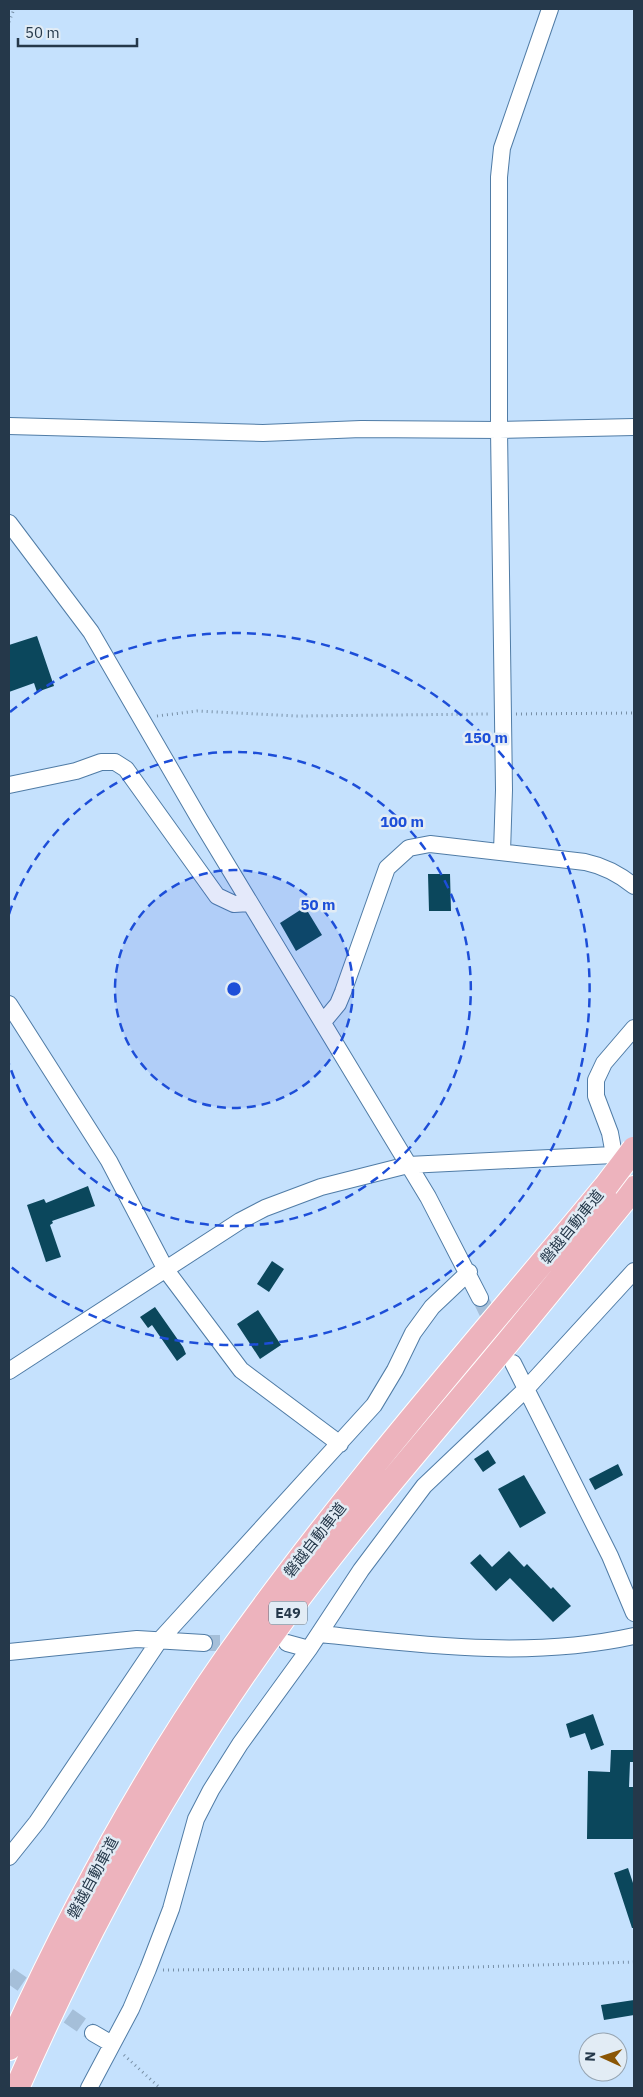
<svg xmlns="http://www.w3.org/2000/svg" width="643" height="2097" font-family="'IBM Plex Sans','Noto Sans JP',sans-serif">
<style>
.building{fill:#0b475c}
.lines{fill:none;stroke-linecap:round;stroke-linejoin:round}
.minor-tunnel{stroke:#a5bfd9;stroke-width:16;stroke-dasharray:16 8;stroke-linecap:butt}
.minor-casing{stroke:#507ca6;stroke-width:18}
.highway-casing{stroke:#fff;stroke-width:26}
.path{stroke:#7890a7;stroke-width:3;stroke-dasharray:1 4;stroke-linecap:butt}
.minor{stroke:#fff;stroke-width:16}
.highway{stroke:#edb3bd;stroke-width:24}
.highway-bridge-casing{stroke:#fff;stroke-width:26;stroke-linecap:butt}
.highway-bridge{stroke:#edb3bd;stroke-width:24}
.ring{fill:none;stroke:#1d4ed8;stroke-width:2.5;stroke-dasharray:9 6}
.labels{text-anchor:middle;stroke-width:5;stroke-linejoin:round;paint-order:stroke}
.shield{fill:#e2ecf5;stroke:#5e6e7d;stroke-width:1}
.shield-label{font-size:14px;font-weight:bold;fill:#25384a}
.street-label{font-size:15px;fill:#25384a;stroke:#e2ecf5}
.centre{fill:#1d4ed8;stroke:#e2ecf5;stroke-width:2.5}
.ring-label{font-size:15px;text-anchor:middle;font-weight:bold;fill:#1d4ed8;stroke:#e2ecf5;stroke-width:5;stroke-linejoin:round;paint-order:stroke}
</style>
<rect width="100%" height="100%" fill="#c5e1fd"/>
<!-- building -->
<path class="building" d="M 37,636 L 54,686 L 37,692 L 34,683 L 9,692 L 9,645 Z
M 428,874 L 450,874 L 451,911 L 429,911 Z
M 305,907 L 322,935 L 296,951 L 280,923 Z
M 88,1186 L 95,1206 L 52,1221 L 53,1223 L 50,1225 L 61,1257 L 46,1262 L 27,1205 L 44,1199 L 46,1203 Z
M 272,1261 L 284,1269 L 269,1292 L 257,1284 Z
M 155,1307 L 183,1347 L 186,1354 L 177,1361 L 152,1325 L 148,1328 L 140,1317 Z
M 258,1310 L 281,1345 L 260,1359 L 237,1324 Z
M 488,1450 L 496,1463 L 483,1472 L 474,1459 Z
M 618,1464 L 623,1475 L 595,1490 L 589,1479 Z
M 524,1475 L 546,1513 L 520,1528 L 498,1489 Z
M 509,1551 L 524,1567 L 527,1564 L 551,1589 L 553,1587 L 571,1606 L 553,1622 L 510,1578 L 496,1591 L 470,1563 L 480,1554 L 492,1567 Z
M 593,1714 L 604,1745 L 591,1750 L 585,1733 L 570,1738 L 566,1724 Z
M 611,1750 L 634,1750 L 634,1762 L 630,1762 L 629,1787 L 634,1787 L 634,1839 L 587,1839 L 588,1771 L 610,1772 Z
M 628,1868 L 634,1886 L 634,1928 L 632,1928 L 614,1873 Z
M 634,2000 L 634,2015 L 604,2020 L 601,2005 Z"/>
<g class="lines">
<!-- minor-tunnel -->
<path class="minor-tunnel" d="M 480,1298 L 508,1355
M 204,1643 L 245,1643
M 9,1975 L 93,2033"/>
<defs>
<path id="minor" d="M 9,426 L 263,433 L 361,429 L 499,430 L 634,427
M 9,523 L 91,632 L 200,820 L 428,1197 L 480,1298
M 9,785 L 76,771 L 101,762 L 115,762 L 126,769 L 217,896 L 234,904 L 250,903
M 502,852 L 504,790 L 499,430 L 499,177 L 502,148 L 550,9
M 9,1004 L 109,1161 L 166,1270 L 241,1370 L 340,1444
M 323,1022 L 338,1004 L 343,992 L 387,868 L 409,848 L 430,844 L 585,862 C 604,866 619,874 634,886
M 614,1155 L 610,1133 L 596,1096 L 596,1080 L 604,1063 L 634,1028
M 513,1363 L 610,1556 L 634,1613
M 9,1371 L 240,1221 L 265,1208 L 321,1187 L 408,1165 L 634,1154
M 320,1634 C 424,1645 530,1659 634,1636
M 287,1643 L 309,1649
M 9,1652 L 137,1639 L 204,1643
M 9,1857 L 37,1822 L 159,1641 L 374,1405 L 395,1370 L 413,1333 L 432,1307 L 469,1272
M 93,2033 L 112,2044
M 89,2088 L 131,2009 L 148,1969 L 171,1909 L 196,1819 L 211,1790 L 240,1744 L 309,1649 L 361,1570 L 424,1486 L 526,1389 L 634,1271"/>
<path id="highway" d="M 9,2048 C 71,1911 142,1779 228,1656 C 344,1492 478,1341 606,1186
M 17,2088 C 89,1924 176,1764 283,1619 C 346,1533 416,1452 484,1371 C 535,1310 584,1249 634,1188"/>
</defs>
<!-- minor casing -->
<use href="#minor" class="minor-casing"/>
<!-- highway casing -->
<use href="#highway" class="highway-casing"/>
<!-- path -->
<path class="path" d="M 9,22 L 14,9
M 516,714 L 634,713
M 157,716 L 197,711 L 297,716 L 488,714
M 163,1970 L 444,1968 L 634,1962
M 124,2055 L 160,2088"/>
<!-- minor -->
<use href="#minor" class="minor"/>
<!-- highway -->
<use href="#highway" class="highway"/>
<defs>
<path id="highway-bridge" d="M 606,1186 L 634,1149"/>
</defs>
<!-- highway-bridge casing -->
<use href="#highway-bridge" class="highway-bridge-casing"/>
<!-- highway-bridge -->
<use href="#highway-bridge" class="highway-bridge"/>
</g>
<!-- distance rings -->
<circle cx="234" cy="989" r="119" fill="#1d4ed8" fill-opacity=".12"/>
<g class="ring">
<circle cx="234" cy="989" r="119"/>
<path d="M9 914A237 237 0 1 1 9 1064"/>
<path d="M10 712A356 356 0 1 1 10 1266"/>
</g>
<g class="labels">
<!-- shield labels -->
<rect class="shield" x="269" y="1601.5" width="38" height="23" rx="4"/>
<g class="shield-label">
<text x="288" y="1618">E49</text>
</g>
<!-- street labels -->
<g class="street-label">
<text transform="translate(572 1227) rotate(-51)" y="5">磐越自動車道</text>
<text transform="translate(315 1540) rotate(-52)" y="5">磐越自動車道</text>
<text transform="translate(93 1878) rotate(-62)" y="5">磐越自動車道</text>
</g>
</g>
<circle cx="234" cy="989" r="8" class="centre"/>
<g class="ring-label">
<text x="486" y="743">150 m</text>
<text x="402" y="827">100 m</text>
<text x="318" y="910">50 m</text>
</g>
<!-- border -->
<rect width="643" height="2097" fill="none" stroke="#25384a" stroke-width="20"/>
<!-- north arrow -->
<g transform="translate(603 2057) rotate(273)"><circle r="24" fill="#e2ecf5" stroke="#96a4b1"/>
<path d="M0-4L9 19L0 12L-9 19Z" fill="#8a5504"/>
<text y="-8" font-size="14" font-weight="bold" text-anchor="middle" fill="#25384a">N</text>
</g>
<!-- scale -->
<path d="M18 38v8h119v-8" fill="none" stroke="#25384a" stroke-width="2.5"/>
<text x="25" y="38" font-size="15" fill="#25384a" stroke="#e2ecf5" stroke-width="4" paint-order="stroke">50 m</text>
</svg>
